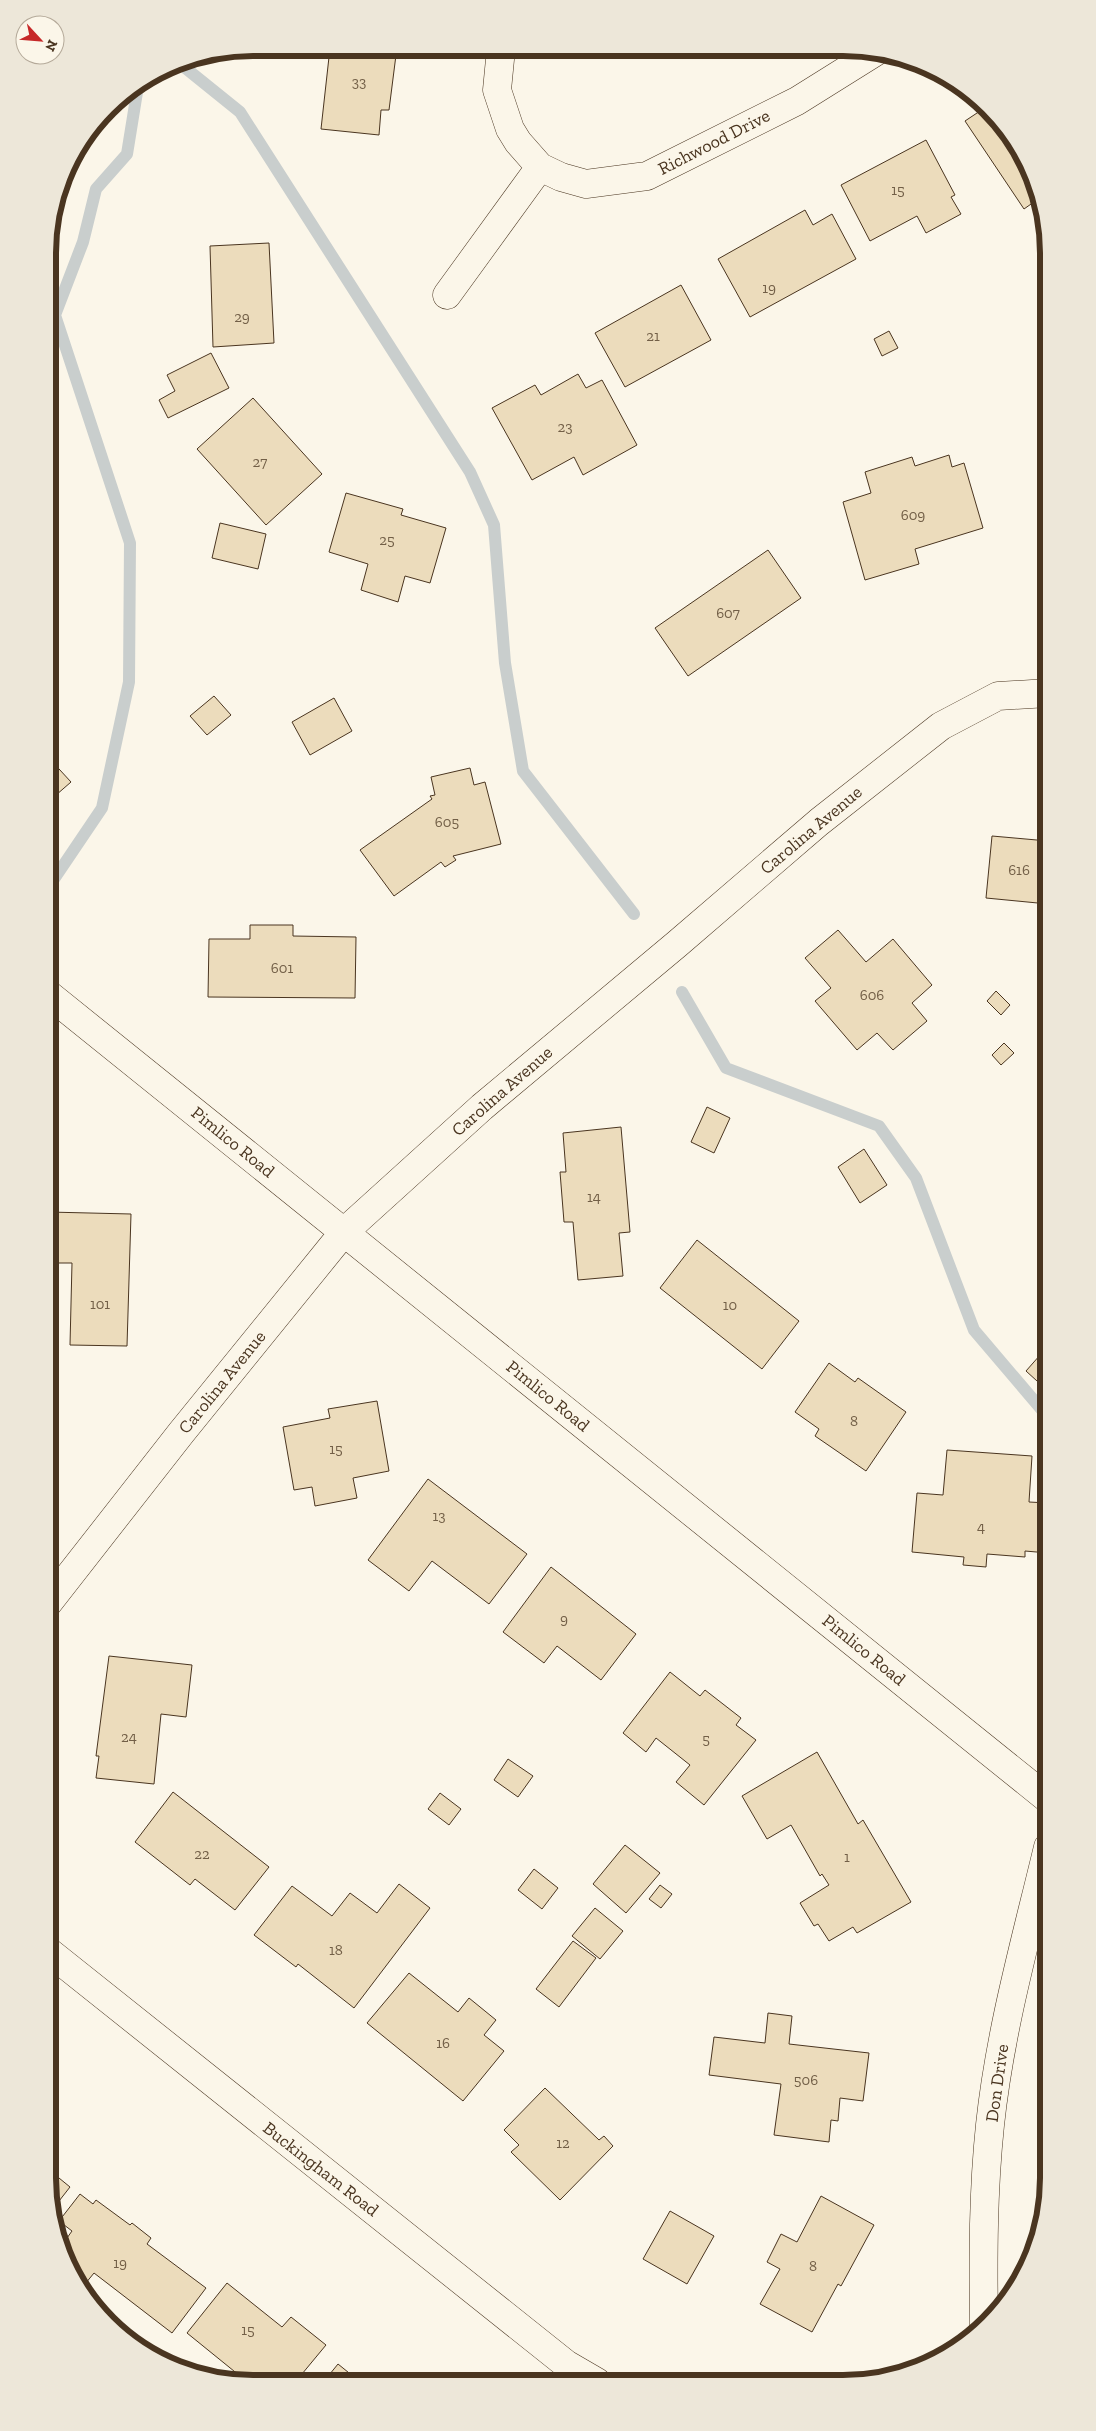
<svg xmlns="http://www.w3.org/2000/svg" width="1096" height="2431" font-family="'Zilla Slab',serif">
<style>
.lines{fill:none;stroke-linecap:round;stroke-linejoin:round}
.stream{stroke:#c9cecd;stroke-width:12}
.building{fill:#ecdcbc;stroke:#4a3520}
.street-casing{stroke:#4a3520;stroke-width:29}
.street{stroke:#fbf6e9;stroke-width:28}
.labels{text-anchor:middle;stroke-width:4;stroke-linejoin:round;paint-order:stroke}
.number-label{font-size:15px;fill:#725f47}
.street-label{font-size:18px;fill:#4a3520;stroke:#fbf6e9}
.rim{fill:none;stroke:#4a3520;stroke-width:6}
</style>
<rect width="100%" height="100%" fill="#fbf6e9"/>
<g class="lines">
<!-- stream -->
<path class="stream" d="M 178,62 L 240,112 L 470,472 L 494,525 L 505,663 L 523,771 L 634,914
M 48,888 L 102,808 L 129,682 L 130,543 L 55,315 L 83,242 L 96,189 L 127,154 L 138,86
M 682,992 L 726,1068 L 879,1126 L 916,1178 L 974,1330 L 1048,1417"/>
</g>
<!-- building -->
<path class="building" d="M 330,48 L 387,48 L 386,54 L 396,55 L 389,110 L 381,110 L 379,135 L 321,129 Z
M 986,107 L 1021,150 L 1041,197 L 1024,209 L 965,121 Z
M 926,140 L 955,195 L 951,197 L 961,214 L 926,233 L 917,216 L 870,241 L 841,185 Z
M 805,210 L 813,225 L 832,214 L 856,259 L 750,317 L 718,259 Z
M 269,243 L 274,343 L 213,347 L 210,246 Z
M 681,285 L 711,340 L 625,387 L 595,333 Z
M 889,331 L 898,348 L 882,356 L 874,339 Z
M 211,353 L 229,388 L 168,418 L 159,400 L 175,391 L 167,375 Z
M 578,374 L 586,388 L 602,380 L 637,445 L 583,475 L 574,457 L 532,480 L 492,408 L 535,385 L 541,395 Z
M 253,398 L 322,474 L 266,525 L 197,449 Z
M 949,455 L 952,467 L 964,463 L 983,528 L 915,549 L 919,564 L 865,580 L 843,502 L 871,493 L 865,472 L 912,457 L 915,466 Z
M 346,493 L 403,509 L 401,515 L 446,528 L 430,583 L 405,576 L 398,602 L 361,590 L 368,564 L 329,552 Z
M 220,523 L 266,534 L 258,569 L 212,558 Z
M 768,550 L 801,598 L 688,676 L 655,628 Z
M 214,696 L 231,715 L 207,735 L 190,716 Z
M 334,698 L 352,731 L 310,755 L 292,722 Z
M 48,757 L 71,782 L 48,802 Z
M 470,768 L 474,785 L 485,782 L 501,844 L 453,856 L 456,860 L 445,867 L 441,862 L 394,896 L 360,850 L 432,799 L 430,796 L 435,795 L 431,777 Z
M 992,836 L 1048,841 L 1048,904 L 986,898 Z
M 250,925 L 293,925 L 293,936 L 356,937 L 355,998 L 208,997 L 209,939 L 250,939 Z
M 838,930 L 866,962 L 893,939 L 932,985 L 912,1003 L 927,1021 L 893,1050 L 877,1033 L 857,1050 L 815,1001 L 831,988 L 805,958 Z
M 996,991 L 1010,1005 L 1001,1015 L 987,1001 Z
M 1004,1043 L 1014,1053 L 1001,1065 L 992,1055 Z
M 1048,1045 L 1048,1065 L 1039,1054 Z
M 707,1107 L 730,1118 L 714,1153 L 691,1142 Z
M 621,1127 L 630,1232 L 619,1233 L 623,1276 L 578,1280 L 573,1222 L 564,1222 L 560,1172 L 566,1172 L 563,1133 Z
M 864,1149 L 887,1185 L 860,1203 L 838,1167 Z
M 48,1212 L 131,1214 L 127,1346 L 70,1345 L 72,1263 L 48,1263 Z
M 697,1240 L 799,1321 L 762,1369 L 660,1288 Z
M 1048,1346 L 1048,1391 L 1026,1371 Z
M 829,1363 L 855,1382 L 858,1378 L 906,1412 L 866,1471 L 815,1436 L 819,1429 L 795,1412 Z
M 377,1401 L 389,1471 L 353,1478 L 357,1498 L 315,1506 L 312,1487 L 294,1490 L 283,1427 L 330,1418 L 328,1409 Z
M 947,1450 L 1032,1456 L 1029,1502 L 1048,1503 L 1048,1553 L 1025,1551 L 1025,1557 L 987,1554 L 986,1567 L 963,1565 L 964,1557 L 912,1552 L 917,1493 L 943,1495 Z
M 428,1479 L 527,1554 L 489,1604 L 432,1561 L 409,1591 L 368,1560 Z
M 551,1567 L 636,1634 L 601,1680 L 557,1646 L 544,1663 L 503,1632 Z
M 109,1656 L 192,1665 L 186,1717 L 161,1714 L 154,1784 L 96,1778 L 99,1756 L 96,1756 Z
M 670,1672 L 700,1696 L 705,1690 L 741,1718 L 736,1725 L 756,1740 L 704,1805 L 676,1782 L 690,1765 L 656,1738 L 646,1752 L 623,1733 Z
M 817,1752 L 858,1824 L 863,1820 L 911,1902 L 857,1933 L 853,1927 L 829,1941 L 818,1924 L 814,1926 L 800,1903 L 829,1885 L 822,1874 L 820,1876 L 791,1825 L 767,1839 L 742,1796 Z
M 508,1759 L 533,1776 L 518,1797 L 494,1780 Z
M 173,1792 L 269,1867 L 235,1910 L 195,1879 L 190,1885 L 135,1842 Z
M 440,1793 L 461,1809 L 449,1825 L 428,1809 Z
M 625,1845 L 660,1873 L 626,1913 L 593,1884 Z
M 534,1869 L 558,1888 L 542,1909 L 518,1890 Z
M 399,1884 L 430,1908 L 354,2008 L 298,1964 L 296,1967 L 254,1935 L 292,1886 L 332,1916 L 350,1893 L 377,1913 Z
M 660,1885 L 672,1894 L 661,1908 L 649,1899 Z
M 595,1908 L 623,1931 L 600,1959 L 572,1936 Z
M 573,1941 L 596,1958 L 559,2007 L 536,1989 Z
M 409,1973 L 458,2012 L 469,1998 L 496,2020 L 484,2035 L 504,2051 L 463,2101 L 367,2023 Z
M 768,2013 L 792,2016 L 789,2044 L 869,2053 L 863,2101 L 840,2098 L 838,2121 L 831,2120 L 829,2142 L 774,2135 L 781,2084 L 709,2075 L 714,2037 L 765,2043 Z
M 545,2088 L 599,2140 L 604,2136 L 613,2146 L 560,2200 L 511,2152 L 519,2145 L 504,2130 Z
M 48,2169 L 70,2187 L 52,2210 L 48,2178 Z
M 80,2194 L 93,2204 L 96,2200 L 130,2225 L 132,2223 L 151,2238 L 147,2244 L 206,2288 L 172,2333 L 94,2273 L 81,2289 L 75,2281 L 64,2253 L 67,2249 L 62,2245 L 72,2231 L 59,2221 Z
M 821,2196 L 874,2225 L 841,2286 L 838,2284 L 812,2332 L 760,2304 L 780,2269 L 767,2262 L 781,2234 L 797,2242 Z
M 670,2211 L 714,2236 L 687,2284 L 643,2259 Z
M 227,2283 L 282,2327 L 291,2317 L 326,2345 L 297,2380 L 245,2380 L 187,2333 Z
M 338,2364 L 359,2381 L 325,2380 Z"/>
<g class="lines">
<defs>
<path id="street" d="M 501,49 L 497,90 L 510,129 L 518,142 L 540,167 L 561,177 L 586,184 L 647,176 L 797,101 L 877,51
M 447,295 L 540,167
M 48,994 L 1048,1799
M 48,1603 L 181,1433 L 344,1232 L 482,1107 L 677,944 L 819,822 L 941,726 L 998,696 L 1048,693
M 48,1951 L 566,2364 L 597,2382
M 984,2325 C 983,2258 983,2191 990,2125 C 1000,2030 1026,1939 1048,1847"/>
</defs>
<!-- street casing -->
<use href="#street" class="street-casing"/>
<!-- street -->
<use href="#street" class="street"/>
</g>
<g class="labels">
<!-- number labels -->
<g class="number-label">
<text x="359" y="87">33</text>
<text x="898" y="195">15</text>
<text x="769" y="293">19</text>
<text x="242" y="322">29</text>
<text x="653" y="341">21</text>
<text x="565" y="432">23</text>
<text x="260" y="467">27</text>
<text x="913" y="520">609</text>
<text x="387" y="545">25</text>
<text x="728" y="618">607</text>
<text x="447" y="827">605</text>
<text x="1019" y="875">616</text>
<text x="282" y="973">601</text>
<text x="872" y="1000">606</text>
<text x="594" y="1202">14</text>
<text x="100" y="1309">101</text>
<text x="730" y="1310">10</text>
<text x="854" y="1426">8</text>
<text x="336" y="1454">15</text>
<text x="439" y="1521">13</text>
<text x="981" y="1532">4</text>
<text x="564" y="1624">9</text>
<text x="129" y="1742">24</text>
<text x="706" y="1744">5</text>
<text x="202" y="1859">22</text>
<text x="847" y="1862">1</text>
<text x="336" y="1955">18</text>
<text x="443" y="2048">16</text>
<text x="806" y="2085">506</text>
<text x="563" y="2148">12</text>
<text x="120" y="2268">19</text>
<text x="813" y="2271">8</text>
<text x="248" y="2335">15</text>
</g>
<!-- street labels -->
<g class="street-label">
<text transform="translate(714 142) rotate(-27)" y="6">Richwood Drive</text>
<text transform="translate(811 830) rotate(-40)" y="6">Carolina Avenue</text>
<text transform="translate(502 1091) rotate(-41)" y="6">Carolina Avenue</text>
<text transform="translate(233 1142) rotate(39)" y="6">Pimlico Road</text>
<text transform="translate(222 1382) rotate(-51)" y="6">Carolina Avenue</text>
<text transform="translate(548 1396) rotate(39)" y="6">Pimlico Road</text>
<text transform="translate(864 1650) rotate(39)" y="6">Pimlico Road</text>
<text transform="translate(997 2083) rotate(-82)" y="6">Don Drive</text>
<text transform="translate(321 2169) rotate(38)" y="6">Buckingham Road</text>
</g>
</g>
<!-- crop -->
<path d="M0 0H1096V2431H0ZM253 56H843A197 197 0 0 1 1040 253V2178A197 197 0 0 1 843 2375H253A197 197 0 0 1 56 2178V253A197 197 0 0 1 253 56Z" fill="#ede7d9" fill-rule="evenodd"/>
<path class="rim" d="M253 56H843A197 197 0 0 1 1040 253V2178A197 197 0 0 1 843 2375H253A197 197 0 0 1 56 2178V253A197 197 0 0 1 253 56Z"/>
<!-- north arrow -->
<g transform="translate(40 40) rotate(116)"><circle r="24" fill="#fbf6e9" stroke="#b4a999"/>
<path d="M0-4L9 19L0 12L-9 19Z" fill="#c62828"/>
<text y="-8" font-size="14" font-weight="bold" text-anchor="middle" fill="#4a3520">N</text>
</g>
</svg>
